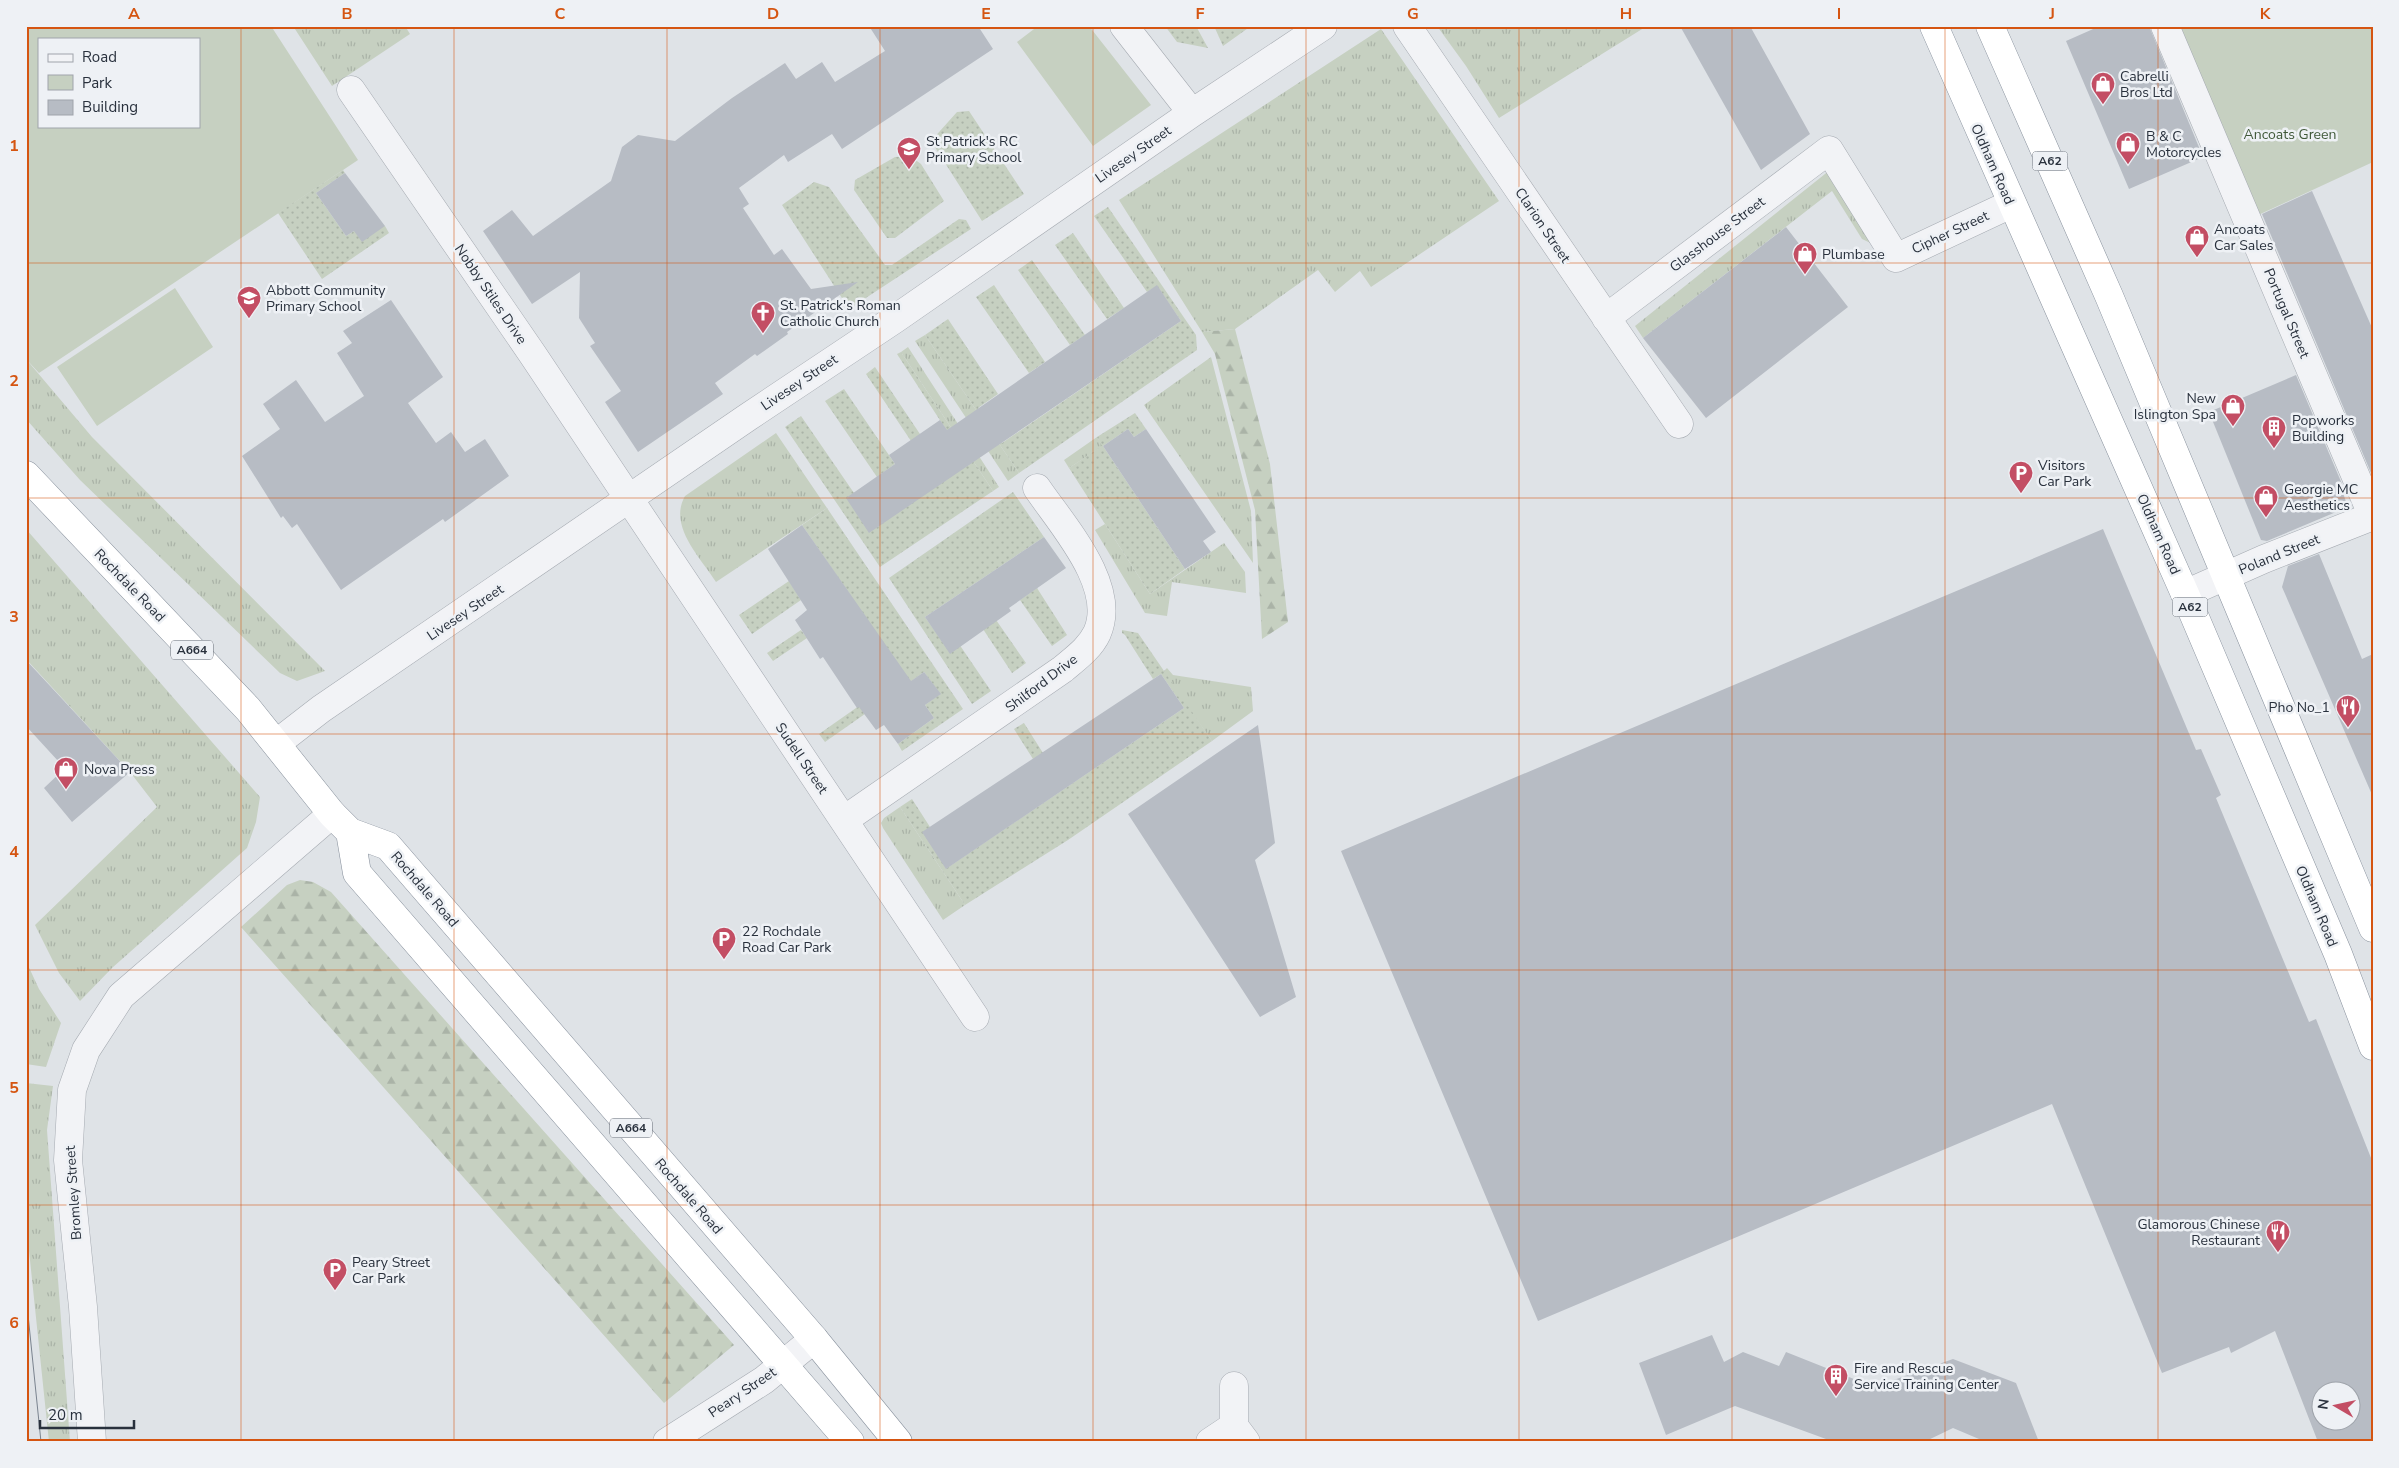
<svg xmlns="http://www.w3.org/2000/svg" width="2399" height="1468" font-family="'Nunito Sans',sans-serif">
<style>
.grass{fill:url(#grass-tufts)}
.forest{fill:url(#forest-firs)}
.park{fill:#c6d0c1;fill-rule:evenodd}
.garden{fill:url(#garden-dots)}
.building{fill:#b7bcc4;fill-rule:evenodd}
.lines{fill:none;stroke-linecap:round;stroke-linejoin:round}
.minor-casing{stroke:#a5aab1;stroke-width:29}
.highway-casing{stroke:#88919d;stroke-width:29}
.minor{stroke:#f2f3f6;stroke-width:28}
.highway{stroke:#fff;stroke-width:28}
.tram{stroke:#7a838f;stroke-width:1}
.grid{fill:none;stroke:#d55511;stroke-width:1;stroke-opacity:0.55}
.labels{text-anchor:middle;stroke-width:5;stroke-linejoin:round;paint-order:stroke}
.shield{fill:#eef1f5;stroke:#646b74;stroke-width:1}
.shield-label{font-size:12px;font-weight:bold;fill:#29313d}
.poi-label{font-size:14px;fill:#29313d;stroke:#eef1f5;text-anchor:start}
.park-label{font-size:14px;fill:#3f5838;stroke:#eef1f5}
.street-label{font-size:14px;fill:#29313d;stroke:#eef1f5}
.neatline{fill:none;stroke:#d55511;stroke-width:2}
.grid-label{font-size:16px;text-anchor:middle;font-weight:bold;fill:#d55511}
</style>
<defs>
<pattern id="grass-tufts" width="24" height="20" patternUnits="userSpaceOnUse" patternTransform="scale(1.25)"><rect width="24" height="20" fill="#c6d0c1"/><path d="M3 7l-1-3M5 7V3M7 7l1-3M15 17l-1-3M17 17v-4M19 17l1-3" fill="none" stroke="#aab3a7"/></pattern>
<pattern id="forest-firs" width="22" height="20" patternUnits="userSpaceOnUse" patternTransform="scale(1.25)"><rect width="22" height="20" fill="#c6d0c1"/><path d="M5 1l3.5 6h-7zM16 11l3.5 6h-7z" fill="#aab3a7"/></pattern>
<pattern id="garden-dots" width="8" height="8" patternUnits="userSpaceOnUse" patternTransform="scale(1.25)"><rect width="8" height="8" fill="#c6d0c1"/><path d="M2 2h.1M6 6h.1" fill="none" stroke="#aab3a7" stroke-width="1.8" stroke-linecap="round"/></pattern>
</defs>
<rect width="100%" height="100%" fill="#dfe3e7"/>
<!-- grass -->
<path class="grass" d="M 293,26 L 405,26 L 410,34 L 332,86 Z
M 1437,26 L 1647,26 L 1499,118 L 1466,66 Z
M 1381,29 L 1499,201 L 1371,287 L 1360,271 L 1335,292 L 1318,270 L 1235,329 L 1202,332 L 1119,200 Z
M 1830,170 L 1879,247 L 1862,239 L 1832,191 L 1643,338 L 1635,326 Z
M 925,335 L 1019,473 L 1008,481 L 915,341 Z
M 908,347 L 999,487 L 993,491 L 901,352 Z
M 1211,357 L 1251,511 L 1253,563 L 1144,405 Z
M 26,359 L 92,437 L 325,671 L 297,681 L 280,673 L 80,480 L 26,419 Z
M 776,433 L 827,508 L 716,582 C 700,557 668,526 685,496 Z
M 1097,437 L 1103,446 L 1069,468 L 1064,460 Z
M 1105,524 L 1150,594 L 1224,543 L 1245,572 L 1246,593 L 1172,582 L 1167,616 L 1145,613 L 1095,530 Z
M 26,529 L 260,797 L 256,822 L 247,848 L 112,968 L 80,1001 L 59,973 L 35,925 L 157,807 L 130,772 L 26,659 Z
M 1167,668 L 1173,675 L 1251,687 L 1253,711 L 1212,741 L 1163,672 Z
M 900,807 L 965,905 L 943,920 L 883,828 L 881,823 L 884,818 Z
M 26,961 L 39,989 L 61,1023 L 46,1067 L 26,1064 Z
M 26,1083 L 53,1086 L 47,1130 L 70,1442 L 49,1442 L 26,1222 Z"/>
<!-- forest -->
<path class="forest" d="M 1235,329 L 1270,464 L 1288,622 L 1262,639 L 1255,510 L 1215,354 L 1202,332 Z
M 300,880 L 313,882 L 331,892 L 734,1345 L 664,1403 L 241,927 L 287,885 Z"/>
<!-- park -->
<path class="park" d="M 26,26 L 271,26 L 358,160 L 39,373 L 26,359 ZM 39,39 L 199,39 L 199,126 L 39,126 Z
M 1038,26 L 1089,26 L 1151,105 L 1093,146 L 1017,42 Z
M 2179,26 L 2373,26 L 2373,162 L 2256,216 Z
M 175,288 L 213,347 L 97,426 L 57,367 Z"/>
<!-- garden -->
<path class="garden" d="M 1165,26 L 1196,26 L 1208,48 L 1177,42 Z
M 1214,26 L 1251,26 L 1223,46 Z
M 969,111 L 1024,194 L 982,221 L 931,141 L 957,112 Z
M 910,156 L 921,164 L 944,201 L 895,238 L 887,238 L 854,190 L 855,180 L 895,157 Z
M 343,170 L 345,173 L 316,193 L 346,236 L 354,231 L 385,226 L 389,233 L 322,279 L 278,213 Z
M 814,182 L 829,187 L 885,265 L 892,265 L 959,219 L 966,220 L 971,229 L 849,309 L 782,205 Z
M 1108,207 L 1196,335 L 1197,350 L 1019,473 L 925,335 L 948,319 L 998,394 L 978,408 L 1002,443 L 1181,321 L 1157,286 L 1147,292 L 1094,216 Z
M 1073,233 L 1124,308 L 1107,319 L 1055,245 Z
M 1032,260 L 1085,335 L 1070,345 L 1018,270 Z
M 994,285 L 1045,362 L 1029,373 L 976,297 Z
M 901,352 L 993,491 L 880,567 L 785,427 L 801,416 L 854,493 L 969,465 L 897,354 Z
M 875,367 L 926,443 L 911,441 L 866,374 Z
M 844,389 L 895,464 L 877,477 L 825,401 Z
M 1135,413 L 1146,429 L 1134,437 L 1128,429 L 1103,446 L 1185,569 L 1150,594 L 1069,468 L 1102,446 L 1097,437 Z
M 1013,492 L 1044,537 L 925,617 L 947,648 L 957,641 L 991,691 L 972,704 L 889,578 Z
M 827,508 L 963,709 L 902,751 L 898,744 L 934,718 L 925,705 L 940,694 L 924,672 L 910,682 L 802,525 Z
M 789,581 L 801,600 L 752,634 L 739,615 Z
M 1037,588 L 1067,635 L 1052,646 L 1020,600 Z
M 994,617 L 1026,663 L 1012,673 L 981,626 Z
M 801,630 L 807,638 L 773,661 L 767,653 Z
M 1122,630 L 1138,633 L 1212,741 L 1068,840 L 965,905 L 900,807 L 912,799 L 930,827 L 947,868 L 1184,708 L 1161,674 L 1153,679 L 1125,635 L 1122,633 Z
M 866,701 L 872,709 L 825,742 L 819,734 Z
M 1024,723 L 1043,753 L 1033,759 L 1014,729 Z"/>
<!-- building -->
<path class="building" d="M 869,26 L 978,26 L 993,49 L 842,149 L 832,134 L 788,162 L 784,155 L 739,188 L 749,204 L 743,208 L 774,255 L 782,249 L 811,289 L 858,282 L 787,332 L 788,334 L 757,356 L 755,354 L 715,383 L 723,394 L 638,452 L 605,402 L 621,391 L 590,346 L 595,343 L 579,318 L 580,272 L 532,304 L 483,231 L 512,210 L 533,236 L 611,181 L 622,147 L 638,135 L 675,141 L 732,98 L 785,63 L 796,79 L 822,62 L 835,82 L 885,51 Z
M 1680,26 L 1750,26 L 1810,134 L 1761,170 Z
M 2100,26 L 2149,26 L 2203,157 L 2129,189 L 2066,41 Z
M 345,173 L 385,226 L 362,242 L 354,231 L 346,236 L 316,193 Z
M 2312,191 L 2373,330 L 2371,473 L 2262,214 Z
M 1786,227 L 1848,307 L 1706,418 L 1643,338 Z
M 1157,285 L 1181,321 L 869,533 L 846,498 L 895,464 L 889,455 L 940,420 L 947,430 Z
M 391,300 L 443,377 L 408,403 L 436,443 L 451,432 L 465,452 L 485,439 L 509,476 L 445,522 L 443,519 L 341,590 L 297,524 L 292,528 L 283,516 L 281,518 L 242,456 L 280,429 L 263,404 L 296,380 L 325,422 L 364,396 L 337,353 L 352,343 L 343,331 Z
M 2296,375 L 2342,484 L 2340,485 L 2348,507 L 2267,541 L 2261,540 L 2209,412 Z
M 1128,429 L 1134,437 L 1146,429 L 1216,532 L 1203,541 L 1211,552 L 1185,569 L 1103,446 Z
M 802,525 L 911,681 L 924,672 L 941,694 L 925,705 L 934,718 L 898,744 L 884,725 L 876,730 L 859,707 L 857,708 L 823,657 L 820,659 L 795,620 L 807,610 L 768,549 Z
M 2103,529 L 2196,750 L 2201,749 L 2221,795 L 2216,798 L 2309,1022 L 2316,1019 L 2373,1163 L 2373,1442 L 2318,1442 L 2275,1331 L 2231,1353 L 2229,1347 L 2162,1373 L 2052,1104 L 1538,1321 L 1341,851 ZM 2322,1390 L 2352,1390 L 2352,1420 L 2322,1420 Z
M 1044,537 L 1066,568 L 1009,608 L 1011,611 L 950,654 L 925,617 Z
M 2319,554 L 2362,659 L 2373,654 L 2373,797 L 2282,587 L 2288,566 Z
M 26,660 L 130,772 L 72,822 L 44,788 L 63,770 L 57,764 L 59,762 L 26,726 Z
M 1161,674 L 1184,708 L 946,869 L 922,832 Z
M 1258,725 L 1275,843 L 1255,860 L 1296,997 L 1260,1017 L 1128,814 Z
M 1712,1335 L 1724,1362 L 1743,1352 L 1779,1366 L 1786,1352 L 1874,1387 L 1953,1359 L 2016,1383 L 2039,1442 L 1980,1442 L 1979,1439 L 1953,1428 L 1924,1442 L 1827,1442 L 1826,1439 L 1735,1406 L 1666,1435 L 1639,1363 Z"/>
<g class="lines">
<defs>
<path id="minor" d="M 1124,26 L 1192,113
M 1407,26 L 1679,424
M 2165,26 L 2373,517
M 351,90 L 533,355 L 975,1017
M 1606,318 L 1829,150 L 1896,258 L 2011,204
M 2185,594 L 2264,559 L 2373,516
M 277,743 L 321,709 L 748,417 L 895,319 L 1192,113 L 1323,26
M 844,820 L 1063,669 C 1076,658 1090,648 1097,633 C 1118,586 1062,525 1037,488
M 1234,1386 L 1234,1426 L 1246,1442
M 92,1442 L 83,1307 L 68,1160 L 72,1090 L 86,1050 L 121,996 L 332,814
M 667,1442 L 764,1380 L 814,1339
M 1210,1442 L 1234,1426"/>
<path id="highway" d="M 1934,26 L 2185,594 L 2338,954 L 2373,1046
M 1990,26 L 2109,296 L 2373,928
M 26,475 L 248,709 L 332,814 L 350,832 L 388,846 L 814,1339 L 898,1442
M 350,832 L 357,873 L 850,1442"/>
</defs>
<!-- minor casing -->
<use href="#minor" class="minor-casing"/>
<!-- highway casing -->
<use href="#highway" class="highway-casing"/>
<!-- minor -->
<use href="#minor" class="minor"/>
<!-- highway -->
<use href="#highway" class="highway"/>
<!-- tram -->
<path class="tram" d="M 26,1295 L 41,1442"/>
</g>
<!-- grid -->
<path class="grid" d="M 241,26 L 241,1442M 454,26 L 454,1442M 667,26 L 667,1442M 880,26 L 880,1442M 1093,26 L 1093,1442M 1306,26 L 1306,1442M 1519,26 L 1519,1442M 1732,26 L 1732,1442M 1945,26 L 1945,1442M 2158,26 L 2158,1442M 26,263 L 2373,263M 26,498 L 2373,498M 26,734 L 2373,734M 26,970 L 2373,970M 26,1205 L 2373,1205"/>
<!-- icons -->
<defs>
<symbol id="shop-pin" viewBox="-11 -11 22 30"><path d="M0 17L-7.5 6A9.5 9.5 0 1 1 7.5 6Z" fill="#c34e64" stroke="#eef1f5"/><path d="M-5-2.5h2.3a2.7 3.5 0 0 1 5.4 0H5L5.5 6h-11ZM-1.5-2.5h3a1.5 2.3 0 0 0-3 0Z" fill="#fff"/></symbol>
<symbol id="school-pin" viewBox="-11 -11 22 30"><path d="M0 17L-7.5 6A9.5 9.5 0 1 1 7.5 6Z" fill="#c34e64" stroke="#eef1f5"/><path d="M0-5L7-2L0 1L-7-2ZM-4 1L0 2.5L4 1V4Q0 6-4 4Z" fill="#fff"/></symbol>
<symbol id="church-pin" viewBox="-11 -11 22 30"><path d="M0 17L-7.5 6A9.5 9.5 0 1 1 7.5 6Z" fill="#c34e64" stroke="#eef1f5"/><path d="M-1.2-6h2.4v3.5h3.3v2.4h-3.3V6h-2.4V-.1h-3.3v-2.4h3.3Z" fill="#fff"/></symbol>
<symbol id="building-pin" viewBox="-11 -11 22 30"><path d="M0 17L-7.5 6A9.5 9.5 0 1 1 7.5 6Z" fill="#c34e64" stroke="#eef1f5"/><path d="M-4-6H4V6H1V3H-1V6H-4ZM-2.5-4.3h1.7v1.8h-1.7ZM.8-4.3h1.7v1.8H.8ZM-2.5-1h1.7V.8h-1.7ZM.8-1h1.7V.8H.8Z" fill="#fff"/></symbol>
<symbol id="parking-pin" viewBox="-11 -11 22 30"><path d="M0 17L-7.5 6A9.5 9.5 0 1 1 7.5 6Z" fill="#c34e64" stroke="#eef1f5"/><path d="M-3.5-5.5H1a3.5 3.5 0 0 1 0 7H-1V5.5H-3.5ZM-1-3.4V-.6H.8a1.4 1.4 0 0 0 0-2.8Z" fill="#fff"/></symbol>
<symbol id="restaurant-pin" viewBox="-11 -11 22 30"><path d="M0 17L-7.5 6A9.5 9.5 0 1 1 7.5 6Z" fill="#c34e64" stroke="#eef1f5"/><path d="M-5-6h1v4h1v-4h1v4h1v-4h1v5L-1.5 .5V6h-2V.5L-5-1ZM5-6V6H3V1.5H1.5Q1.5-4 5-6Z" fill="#fff"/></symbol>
</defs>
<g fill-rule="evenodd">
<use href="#shop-pin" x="2089" y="70" width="28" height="38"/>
<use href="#shop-pin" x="2114" y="130" width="28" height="38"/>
<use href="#school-pin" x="895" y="135" width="28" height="38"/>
<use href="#shop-pin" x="2183" y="223" width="28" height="38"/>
<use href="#shop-pin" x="1791" y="240" width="28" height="38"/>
<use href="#school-pin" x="235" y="284" width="28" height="38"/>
<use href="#church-pin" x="749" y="299" width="28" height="38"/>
<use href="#shop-pin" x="2219" y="392" width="28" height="38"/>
<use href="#building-pin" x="2260" y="414" width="28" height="38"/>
<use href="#parking-pin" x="2007" y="459" width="28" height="38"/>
<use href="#shop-pin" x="2252" y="483" width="28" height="38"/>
<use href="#restaurant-pin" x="2334" y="693" width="28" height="38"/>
<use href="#shop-pin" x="52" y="755" width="28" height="38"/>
<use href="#parking-pin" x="710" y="925" width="28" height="38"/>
<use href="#restaurant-pin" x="2264" y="1218" width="28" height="38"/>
<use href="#parking-pin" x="321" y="1256" width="28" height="38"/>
<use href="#building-pin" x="1822" y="1362" width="28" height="38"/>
</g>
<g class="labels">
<!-- shield labels -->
<g class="shield">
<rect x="2032.5" y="151.5" width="35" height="19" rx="4"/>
<rect x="2172.5" y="597.5" width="35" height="19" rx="4"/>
<rect x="171" y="640.5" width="42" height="19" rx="4"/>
<rect x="610" y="1118.5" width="42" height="19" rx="4"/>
</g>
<g class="shield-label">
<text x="2050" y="165">A62</text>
<text x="2190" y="611">A62</text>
<text x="192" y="654">A664</text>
<text x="631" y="1132">A664</text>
</g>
<!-- poi labels -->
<g class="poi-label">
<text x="2120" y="81">Cabrelli<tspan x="2120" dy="16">Bros Ltd</tspan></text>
<text x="2146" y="141">B &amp; C<tspan x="2146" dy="16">Motorcycles</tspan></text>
<text x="926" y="146">St Patrick's RC<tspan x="926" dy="16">Primary School</tspan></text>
<text x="2214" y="234">Ancoats<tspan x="2214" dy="16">Car Sales</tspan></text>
<text x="1822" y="259">Plumbase</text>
<text x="266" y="295">Abbott Community<tspan x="266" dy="16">Primary School</tspan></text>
<text x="780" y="310">St. Patrick's Roman<tspan x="780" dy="16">Catholic Church</tspan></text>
<text x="2216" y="403" text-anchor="end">New<tspan x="2216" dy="16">Islington Spa</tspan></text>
<text x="2292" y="425">Popworks<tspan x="2292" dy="16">Building</tspan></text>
<text x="2038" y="470">Visitors<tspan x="2038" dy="16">Car Park</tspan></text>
<text x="2284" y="494">Georgie MC<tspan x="2284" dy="16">Aesthetics</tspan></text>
<text x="2330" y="712" text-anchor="end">Pho No_1</text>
<text x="84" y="774">Nova Press</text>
<text x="742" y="936">22 Rochdale<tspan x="742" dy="16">Road Car Park</tspan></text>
<text x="2260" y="1229" text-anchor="end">Glamorous Chinese<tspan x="2260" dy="16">Restaurant</tspan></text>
<text x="352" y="1267">Peary Street<tspan x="352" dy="16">Car Park</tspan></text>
<text x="1854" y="1373">Fire and Rescue<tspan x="1854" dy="16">Service Training Center</tspan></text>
</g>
<!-- park labels -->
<g class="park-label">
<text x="2290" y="139">Ancoats Green</text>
</g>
<!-- street labels -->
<g class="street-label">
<text transform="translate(1133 154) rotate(-35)" y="5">Livesey Street</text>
<text transform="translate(1993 164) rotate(66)" y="5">Oldham Road</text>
<text transform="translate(1543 225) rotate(56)" y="5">Clarion Street</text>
<text transform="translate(1950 232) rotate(-25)" y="5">Cipher Street</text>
<text transform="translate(1717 234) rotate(-37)" y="5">Glasshouse Street</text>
<text transform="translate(491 294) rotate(56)" y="5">Nobby Stiles Drive</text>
<text transform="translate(2287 313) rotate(67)" y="5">Portugal Street</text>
<text transform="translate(799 382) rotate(-34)" y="5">Livesey Street</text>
<text transform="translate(2159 534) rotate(66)" y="5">Oldham Road</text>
<text transform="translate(2279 554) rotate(-22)" y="5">Poland Street</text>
<text transform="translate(130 585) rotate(46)" y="5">Rochdale Road</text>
<text transform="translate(465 612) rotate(-34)" y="5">Livesey Street</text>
<text transform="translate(1041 683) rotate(-37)" y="5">Shilford Drive</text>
<text transform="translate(802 758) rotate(56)" y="5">Sudell Street</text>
<text transform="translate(425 889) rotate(49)" y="5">Rochdale Road</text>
<text transform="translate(2317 906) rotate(67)" y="5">Oldham Road</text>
<text transform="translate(73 1193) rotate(-94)" y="5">Bromley Street</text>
<text transform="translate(689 1196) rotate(49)" y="5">Rochdale Road</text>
<text transform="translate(742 1392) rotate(-34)" y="5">Peary Street</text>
</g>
</g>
<!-- border -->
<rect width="2399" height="1468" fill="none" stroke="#eef1f5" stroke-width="55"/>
<!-- legend -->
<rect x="38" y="38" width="162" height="90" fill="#eef1f5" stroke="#9fa4ab"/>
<rect x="48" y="54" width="25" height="8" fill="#f2f3f6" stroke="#9fa4ab"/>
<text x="82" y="62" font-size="15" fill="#29313d">Road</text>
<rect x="48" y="75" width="25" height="15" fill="#c6d0c1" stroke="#9fa4ab"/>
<text x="82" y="88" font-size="15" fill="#29313d">Park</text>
<rect x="48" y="100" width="25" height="15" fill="#b7bcc4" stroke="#9fa4ab"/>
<text x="82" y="112" font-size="15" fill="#29313d">Building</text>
<!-- north arrow -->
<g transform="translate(2336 1406) rotate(279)"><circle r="24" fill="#eef1f5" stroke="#9fa4ab"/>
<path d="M0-4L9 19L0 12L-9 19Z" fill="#c34e64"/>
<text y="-8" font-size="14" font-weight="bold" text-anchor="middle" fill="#29313d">N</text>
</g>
<!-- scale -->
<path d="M40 1420v8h94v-8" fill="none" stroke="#29313d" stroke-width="2.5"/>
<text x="48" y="1420" font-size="15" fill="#29313d" stroke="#eef1f5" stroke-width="4" paint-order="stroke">20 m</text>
<rect x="28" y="28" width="2344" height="1412" class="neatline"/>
<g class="grid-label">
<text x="134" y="19">A</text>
<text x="347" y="19">B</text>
<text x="560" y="19">C</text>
<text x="773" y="19">D</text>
<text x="986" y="19">E</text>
<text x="1200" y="19">F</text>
<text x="1413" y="19">G</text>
<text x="1626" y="19">H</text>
<text x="1839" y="19">I</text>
<text x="2052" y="19">J</text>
<text x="2265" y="19">K</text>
<text x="14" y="151">1</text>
<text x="14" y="386">2</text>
<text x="14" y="622">3</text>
<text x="14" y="857">4</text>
<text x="14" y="1093">5</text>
<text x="14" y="1328">6</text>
</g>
</svg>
